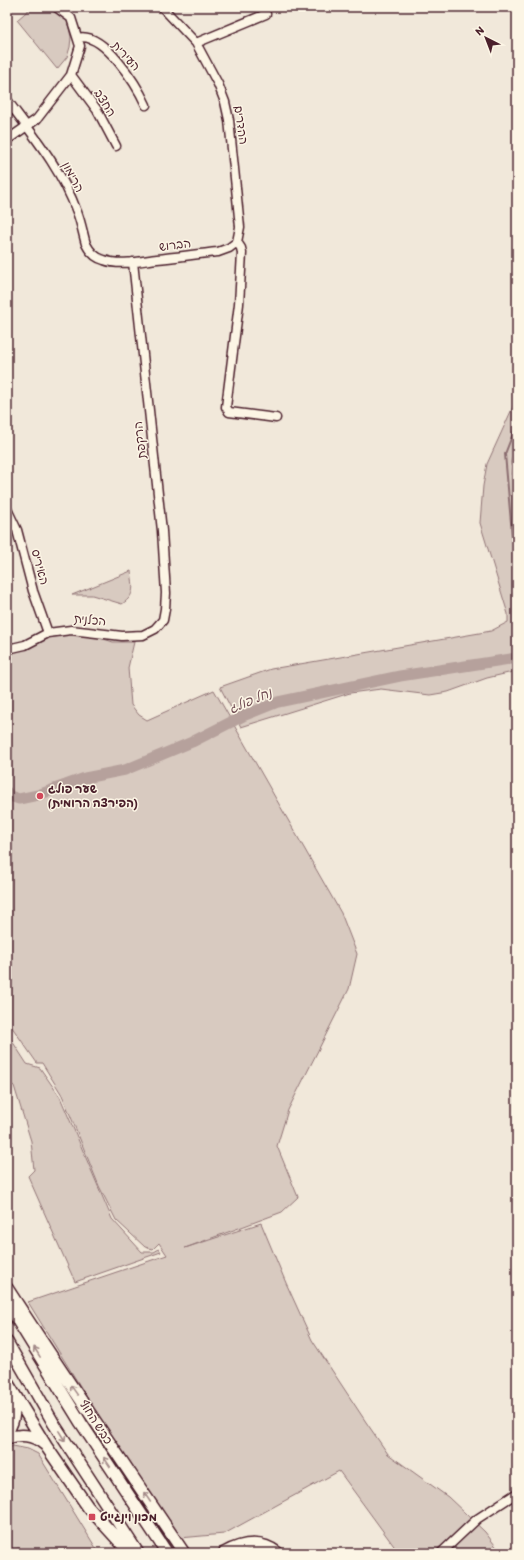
<svg xmlns="http://www.w3.org/2000/svg" width="524" height="1560" font-family="Itim,'Playpen Sans Hebrew',sans-serif">
<style>
.green{fill:#d8cac0;stroke:#917476}
.lines{fill:none;stroke-linecap:round;stroke-linejoin:round}
.stream{stroke:#8b6d6f;stroke-width:2}
.river{stroke:#b6a19c;stroke-width:11}
.minor-casing{stroke:#4a1f2b;stroke-width:11}
.highway-casing{stroke:#4a1f2b;stroke-width:14}
.minor{stroke:#fcf5e5;stroke-width:8}
.highway{stroke:#fcf5e5;stroke-width:11}
.oneway{stroke:#a38a88}
.poi-dot{fill:#d1495b;stroke:#fcf5e5;stroke-width:1.5}
.labels{text-anchor:middle;stroke-width:3;stroke-linejoin:round;paint-order:stroke}
.street-label{font-size:12px;fill:#4a1f2b;stroke:#fcf5e5}
.poi-label{font-size:12px;font-weight:bold;fill:#4a1f2b;stroke:#fcf5e5;text-anchor:start}
.water-label{font-size:13px;font-style:italic;fill:#704c53;stroke:#fcf5e5}
</style>
<rect width="100%" height="100%" fill="#f1e8da"/>
<filter id="ink" filterUnits="userSpaceOnUse"><feTurbulence type="fractalNoise" baseFrequency=".025" numOctaves="2"/><feDisplacementMap in="SourceGraphic" scale="8" xChannelSelector="R" yChannelSelector="G"/><feConvolveMatrix kernelMatrix="1 2 1 2 8 2 1 2 1" color-interpolation-filters="sRGB"/></filter>
<g filter="url(#ink)">
<!-- green -->
<path class="green" d="M 32,7 L 51,7 L 67,20 L 71,37 L 70,47 L 67,57 L 57,69 L 17,20 Z
M 517,398 L 517,441 L 511,462 L 517,508 L 517,671 L 487,678 L 448,692 L 430,695 L 381,689 L 350,693 L 241,727 L 220,687 L 271,669 L 491,631 L 508,622 L 508,614 L 480,523 L 483,486 L 487,464 Z
M 131,571 C 133,586 136,595 122,604 L 92,595 L 72,595 Z
M 67,632 L 91,635 L 113,642 L 134,642 L 128,668 L 131,705 L 139,715 L 147,720 L 214,690 L 341,913 L 357,954 L 349,989 L 288,1110 L 277,1146 L 298,1197 L 282,1212 L 185,1248 L 261,1223 L 286,1283 L 312,1340 L 366,1422 L 388,1454 L 448,1497 L 485,1532 L 501,1553 L 399,1553 L 339,1471 L 224,1534 L 180,1538 L 147,1494 L 28,1302 L 167,1255 L 159,1243 L 153,1249 L 145,1247 L 116,1220 L 99,1186 L 62,1095 L 42,1063 L 37,1063 L 7,1020 L 7,649 L 46,635 Z
M 7,1033 L 27,1064 L 40,1068 L 60,1097 L 112,1219 L 142,1252 L 154,1252 L 159,1249 L 161,1252 L 75,1282 L 28,1176 L 34,1170 L 31,1141 L 14,1086 L 7,1080 Z
M 13,1446 L 28,1449 L 38,1454 L 99,1553 L 49,1553 L 18,1548 L 7,1552 L 7,1449 Z"/>
<g class="lines">
<!-- stream -->
<path class="stream" d="M 517,423 L 505,454 L 512,534 L 517,576"/>
<!-- river -->
<path class="river" d="M 7,792 L 10,796 L 19,799 L 38,795 L 85,778 L 125,770 L 192,742 L 243,716 L 278,702 L 400,676 L 517,658"/>
<defs>
<path id="minor" d="M 162,7 L 196,43 L 218,84 L 225,102 L 229,120 L 240,227 L 237,242
M 78,38 C 103,31 137,85 146,105
M 196,43 L 266,14 L 262,7
M 71,75 L 97,110 L 116,146
M 7,100 C 33,135 62,170 77,212 C 81,222 83,234 86,244 C 90,252 96,258 104,260 C 120,266 140,261 157,259 C 177,257 198,254 218,252 L 229,248 L 237,242
M 7,140 L 37,119 L 71,75 L 80,46 L 71,18 L 56,7
M 237,242 L 241,248 L 242,253 L 239,304 L 226,407 L 229,412 L 276,418
M 7,509 L 17,530 L 33,591 L 48,633
M 7,646 L 12,648 L 25,645 L 48,633 L 71,630 L 122,636 L 143,635 L 155,629 L 163,620 L 165,609 L 166,593 L 162,531 L 133,262
M 441,1553 L 477,1519 L 517,1493"/>
<path id="highway" d="M 7,1288 C 65,1378 125,1465 184,1553
M 7,1303 L 81,1423 L 167,1553
M 7,1342 L 54,1424 L 138,1553
M 7,1382 L 46,1446 L 88,1507 L 130,1553
M 7,1432 C 16,1419 15,1408 10,1394
M 7,1438 C 21,1434 32,1434 44,1444
M 224,1553 C 242,1543 261,1540 278,1553"/>
</defs>
<!-- minor casing -->
<use href="#minor" class="minor-casing"/>
<!-- highway casing -->
<use href="#highway" class="highway-casing"/>
<!-- minor -->
<use href="#minor" class="minor"/>
<!-- highway -->
<use href="#highway" class="highway"/>
</g>
<!-- one-way arrows -->
<defs><path id="oneway-shaft" d="M-6 0H5M1.5-3L5.5 0L1.5 3" fill="none" stroke-width="1.6" stroke-linecap="round" stroke-linejoin="round"/></defs>
<g class="oneway">
<use href="#oneway-shaft" transform="translate(37 1352) rotate(-122)"/>
<use href="#oneway-shaft" transform="translate(74 1390) rotate(-125)"/>
<use href="#oneway-shaft" transform="translate(62 1436) rotate(58)"/>
<use href="#oneway-shaft" transform="translate(107 1462) rotate(-124)"/>
<use href="#oneway-shaft" transform="translate(147 1497) rotate(-124)"/>
</g>
</g>
<!-- markers -->
<g class="poi-dot">
<circle cx="40" cy="796" r="4"/>
<rect x="88" y="1513" width="8" height="8" rx="2"/>
</g>
<g class="labels">
<!-- street labels -->
<g class="street-label">
<text transform="translate(126 56) rotate(48)" y="4">העירית</text>
<text transform="translate(105 103) rotate(58)" y="4">החצב</text>
<text transform="translate(241 125) rotate(82)" y="4">ההדרים</text>
<text transform="translate(73 177) rotate(62)" y="4">הרימון</text>
<text transform="translate(175 245) rotate(-7)" y="4">הברוש</text>
<text transform="translate(140 440) rotate(-96)" y="4">הרקפת</text>
<text transform="translate(40 567) rotate(75)" y="4">האיריס</text>
<text transform="translate(90 620) rotate(5)" y="4">הכלנית</text>
<text transform="translate(96 1422) rotate(57)" y="4">כביש החוף</text>
</g>
<!-- poi labels -->
<g class="poi-label">
<text x="48" y="793">שער פולג<tspan x="48" dy="14">(הפירצה הרומית)</tspan></text>
<text x="100" y="1521">מכון וינגייט</text>
</g>
<!-- water labels -->
<g class="water-label">
<text transform="translate(250 700) rotate(-23)" y="5">נחל פולג</text>
</g>
</g>
<!-- margin -->
<rect width="524" height="1560" fill="none" stroke="#fcf5e5" stroke-width="24"/>
<rect x="12" y="12" width="500" height="1536" fill="none" stroke="#4a1f2b" stroke-width="1.5" filter="url(#ink)"/>
<!-- north arrow -->
<g transform="translate(486 38) rotate(318)" stroke="#fcf5e5" stroke-width="3" paint-order="stroke">
<path d="M0-3L7 15L0 10L-7 15Z" fill="#4a1f2b"/>
<text y="-6" font-size="11" font-weight="bold" text-anchor="middle" fill="#4a1f2b">N</text>
</g>
</svg>
